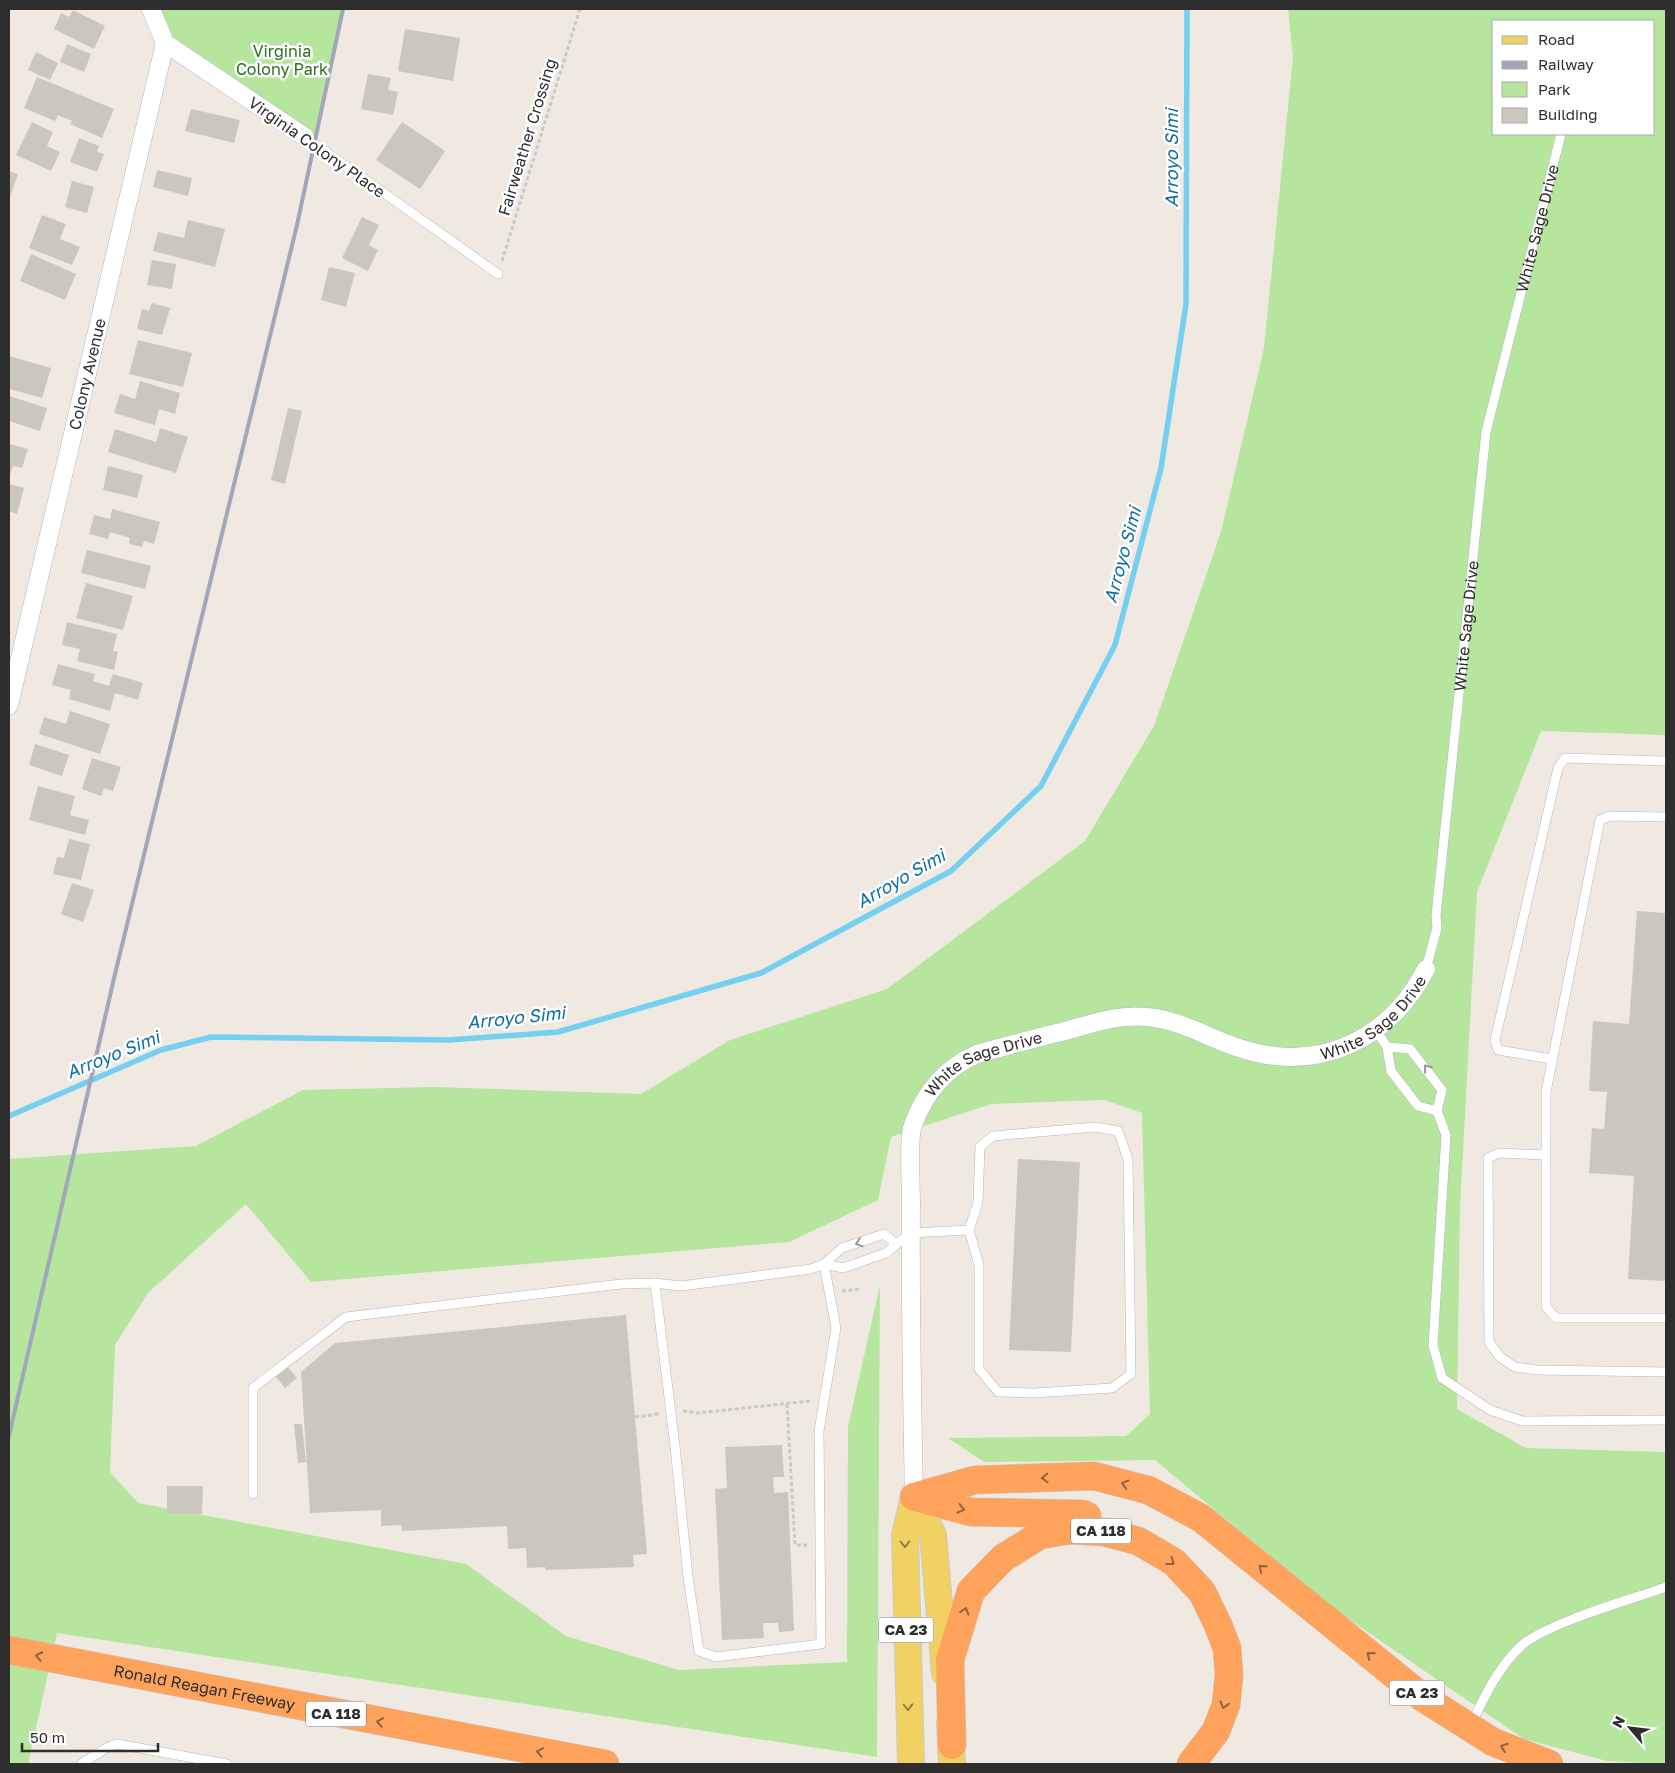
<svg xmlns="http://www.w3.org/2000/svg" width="1675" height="1773" font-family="'Golos Text',sans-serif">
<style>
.green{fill:#b6e59e;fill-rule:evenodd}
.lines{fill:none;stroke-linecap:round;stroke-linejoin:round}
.stream{stroke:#75cff0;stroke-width:5.5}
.building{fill:#cbc7bf}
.service-casing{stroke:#b4b7c1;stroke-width:10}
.minor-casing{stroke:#b4b7c1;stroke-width:19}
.primary-casing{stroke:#c9c9c9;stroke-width:28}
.motorway-casing{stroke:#c9c9c9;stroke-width:29}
.path{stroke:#c9c9c9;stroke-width:3;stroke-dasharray:4 2.5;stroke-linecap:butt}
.service{stroke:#fff;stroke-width:9}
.minor{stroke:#fff;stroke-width:18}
.primary{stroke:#f2d163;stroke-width:26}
.motorway{stroke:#ffa35c;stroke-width:28}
.rail{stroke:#a3a6b8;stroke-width:4}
.oneway{stroke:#969696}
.oneway2{stroke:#8c6343}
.oneway3{stroke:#908048}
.labels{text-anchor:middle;stroke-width:5;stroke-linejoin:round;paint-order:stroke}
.shield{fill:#fff;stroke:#6d6d6d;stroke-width:1}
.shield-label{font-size:15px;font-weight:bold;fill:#2e2e2e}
.park-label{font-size:16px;fill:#2c6e1b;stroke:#fff}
.street-label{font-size:16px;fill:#2e2e2e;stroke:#fff}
.water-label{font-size:18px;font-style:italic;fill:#0d6fa3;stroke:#fff}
</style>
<rect width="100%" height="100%" fill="#efe9e1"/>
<!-- green -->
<path class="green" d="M 151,9 L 343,9 L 315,144 L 165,43 Z
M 1288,9 L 1666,9 L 1666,735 L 1541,731 L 1477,892 L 1460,1207 L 1457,1409 L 1526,1448 L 1666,1452 L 1666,1764 L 1607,1761 L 1524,1739 L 1331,1607 L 1155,1460 L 984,1462 L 948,1438 L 1126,1436 L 1150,1414 L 1142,1113 L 1105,1100 L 991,1104 L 891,1137 L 878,1200 L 789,1242 L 311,1282 L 246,1204 L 148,1293 L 115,1345 L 110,1472 L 138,1503 L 466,1564 L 566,1636 L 679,1670 L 847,1662 L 848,1427 L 880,1285 L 877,1757 L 57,1633 L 28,1764 L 9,1764 L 9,1159 L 196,1146 L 303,1090 L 434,1087 L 641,1094 L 730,1040 L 887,989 L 1085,841 L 1154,726 L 1221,532 L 1264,348 L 1293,57 ZM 1494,21 L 1654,21 L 1654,134 L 1494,134 Z"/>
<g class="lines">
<!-- stream -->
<path class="stream" d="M 9,1116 L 161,1050 L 211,1037 L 449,1040 L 558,1032 L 761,973 L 951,871 L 1041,786 L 1115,645 L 1161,468 L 1186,304 L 1187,9"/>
</g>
<!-- building -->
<path class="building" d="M 73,10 L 105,26 L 94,49 L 54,29 L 61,13 L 69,17 Z
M 405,29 L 460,38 L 453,81 L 398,71 Z
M 67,44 L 91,54 L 84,72 L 60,62 Z
M 36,52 L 58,63 L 50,80 L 28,70 Z
M 368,74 L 391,78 L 388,90 L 398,92 L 393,115 L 361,109 Z
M 37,77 L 114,109 L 102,138 L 70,124 L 72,121 L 58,115 L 55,121 L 24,108 Z
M 191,109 L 240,120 L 234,143 L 185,131 Z
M 32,122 L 53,132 L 47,146 L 60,152 L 51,171 L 16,155 Z
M 402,122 L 445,151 L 420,189 L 376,160 Z
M 79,138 L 99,146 L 97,152 L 104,154 L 97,172 L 70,162 Z
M 157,170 L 192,178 L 188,196 L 153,187 Z
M 9,171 L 18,174 L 9,200 Z
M 72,181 L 94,187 L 87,213 L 65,207 Z
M 42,215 L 66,224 L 60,239 L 80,247 L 72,265 L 29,248 Z
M 362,217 L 379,225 L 369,245 L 378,250 L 368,271 L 342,258 Z
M 188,220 L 225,229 L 215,267 L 153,251 L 158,232 L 184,238 Z
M 31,254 L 76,274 L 65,300 L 20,281 Z
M 152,260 L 176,264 L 172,289 L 147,285 Z
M 329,267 L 355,273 L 346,307 L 321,300 Z
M 152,303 L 170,308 L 162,335 L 137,329 L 142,309 L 149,311 Z
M 138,340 L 192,353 L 183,387 L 129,374 Z
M 9,356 L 51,368 L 42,398 L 9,389 Z
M 140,381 L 180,393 L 175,414 L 159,409 L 155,425 L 114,413 L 120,394 L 135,399 Z
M 9,396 L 47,408 L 40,431 L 9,421 Z
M 288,408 L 302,411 L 285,484 L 271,480 Z
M 160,428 L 188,437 L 176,473 L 108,452 L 115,429 L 156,442 Z
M 9,444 L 28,449 L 22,468 L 13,466 L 9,478 Z
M 108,466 L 143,475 L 137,498 L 103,490 Z
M 9,484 L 24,488 L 17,514 L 9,511 Z
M 112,509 L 160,522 L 154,544 L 144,541 L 142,547 L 129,544 L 130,538 L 110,532 L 108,539 L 89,534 L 94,515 L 110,519 Z
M 87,550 L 151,566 L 145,589 L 81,573 Z
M 86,583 L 133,596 L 123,630 L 76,618 Z
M 67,622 L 117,634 L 113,651 L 118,652 L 114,670 L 77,661 L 80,649 L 62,645 Z
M 58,664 L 95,674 L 93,681 L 109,686 L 113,674 L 143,683 L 138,700 L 115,693 L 110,711 L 69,699 L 71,690 L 52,685 Z
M 70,711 L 110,724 L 100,754 L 39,734 L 44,717 L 66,724 Z
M 35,744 L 69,755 L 62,776 L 29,765 Z
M 92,758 L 121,767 L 113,791 L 104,788 L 101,796 L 82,789 Z
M 38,786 L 75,796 L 70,815 L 89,820 L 85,835 L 29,820 Z
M 69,839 L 90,844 L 81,880 L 53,874 L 57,857 L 64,858 Z
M 72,883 L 94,890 L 83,922 L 61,914 Z
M 1637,911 L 1666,913 L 1666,1281 L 1628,1279 L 1634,1176 L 1589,1173 L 1592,1128 L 1604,1129 L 1607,1092 L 1589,1091 L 1593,1021 L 1629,1024 Z
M 1018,1159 L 1080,1162 L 1071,1352 L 1009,1350 Z
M 626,1315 L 647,1554 L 633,1555 L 634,1567 L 545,1570 L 545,1567 L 527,1568 L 526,1548 L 508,1549 L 507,1526 L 402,1531 L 401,1525 L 381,1526 L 381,1510 L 310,1513 L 301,1372 L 335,1343 Z
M 287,1366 L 297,1378 L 285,1388 L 275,1376 Z
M 294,1424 L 302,1424 L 306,1462 L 298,1463 Z
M 782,1445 L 784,1477 L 773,1477 L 774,1493 L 788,1492 L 794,1631 L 779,1632 L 778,1623 L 763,1623 L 764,1638 L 722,1640 L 715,1489 L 727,1488 L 725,1447 Z
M 167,1486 L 203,1486 L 202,1514 L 167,1513 Z"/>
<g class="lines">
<defs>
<g id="service">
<path d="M 305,137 L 498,274"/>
<path d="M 1666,817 L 1610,816 L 1600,820 L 1546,1092 L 1546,1307 L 1556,1318 L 1666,1318"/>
<path id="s1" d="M 1426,969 L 1437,928 L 1436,916 L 1486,432 L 1561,134"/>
<path d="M 1376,1030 L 1387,1047 L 1391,1071 L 1418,1106 L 1437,1111"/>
<path d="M 1387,1047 L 1410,1049 L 1442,1090 L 1437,1111 L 1446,1135 L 1433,1345 L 1442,1378 L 1490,1410 L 1522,1421 L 1666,1420"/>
<path d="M 1552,1059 L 1498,1050 L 1495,1040 L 1558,768 L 1565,758 L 1666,761"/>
<path d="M 1545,1155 L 1499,1153 L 1488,1158 L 1489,1342 L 1500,1357 L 1515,1367 L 1537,1370 L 1666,1372"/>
<path d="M 824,1264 L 843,1268 L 886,1253 L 910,1233 L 969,1230 L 978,1203 L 980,1147 L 993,1136 L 1095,1127 L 1118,1131 L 1128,1159 L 1131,1374 L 1112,1388 L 1034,1393 L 998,1392 L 979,1369 L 979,1265 L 969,1230"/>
<path d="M 655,1283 L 675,1446 L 688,1577 L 699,1651 L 716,1657 L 821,1644 L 819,1431 L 836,1328 L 824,1264"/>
<path d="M 253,1494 L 253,1388 L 346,1317 L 621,1284 L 655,1283 L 681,1286 L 811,1269 L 824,1264 L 842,1248 L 884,1234 L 896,1244"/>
<path d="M 1471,1725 C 1484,1697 1498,1668 1520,1647 C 1543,1624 1633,1599 1666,1587"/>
<path d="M 81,1764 L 108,1747 L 117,1744 L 227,1764"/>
</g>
<g id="minor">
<path d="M 151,9 L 165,43 L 305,137"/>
<path id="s2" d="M 9,705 L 165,43"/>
<path id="s3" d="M 914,1497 C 912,1399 910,1302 911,1204 C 911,1188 908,1136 913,1125 C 925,1092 945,1068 977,1054 C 1006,1046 1035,1038 1065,1031 C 1091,1024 1118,1014 1146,1017 C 1179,1019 1208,1038 1239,1048 C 1317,1074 1389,1041 1426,969"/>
</g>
<path id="primary" d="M 914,1497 L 933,1535 L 945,1673
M 950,1724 L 952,1764
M 911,1764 L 905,1535 L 914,1497"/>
<g id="motorway">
<path d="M 914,1497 L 975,1480 L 1094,1476 L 1148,1490 L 1201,1518 L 1422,1697 L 1493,1742 L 1549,1764"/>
<path d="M 915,1497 L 971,1512 L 1083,1514 L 1087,1516"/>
<path id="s4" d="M 9,1650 L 605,1764"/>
<path d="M 952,1745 L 950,1660 L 971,1591 L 1003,1558 L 1040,1535 L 1070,1530 L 1104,1532 L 1138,1541 L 1174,1562 L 1202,1592 L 1218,1625 L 1227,1648 L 1229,1675 L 1226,1705 L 1216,1731 L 1191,1764"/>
</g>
</defs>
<!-- service casing -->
<use href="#service" class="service-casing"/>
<!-- minor casing -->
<use href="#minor" class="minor-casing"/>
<!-- primary casing -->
<use href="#primary" class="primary-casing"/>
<!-- motorway casing -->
<use href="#motorway" class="motorway-casing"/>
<!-- path -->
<path class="path" d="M 502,261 L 580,9
M 842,1291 L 860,1289
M 787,1404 L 795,1545 L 807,1545
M 683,1411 L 698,1413 L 810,1401
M 635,1417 L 659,1414"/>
<!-- service -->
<use href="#service" class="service"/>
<!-- minor -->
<use href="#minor" class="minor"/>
<!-- primary -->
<use href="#primary" class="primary"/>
<!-- motorway -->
<use href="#motorway" class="motorway"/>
<!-- rail -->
<path class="rail" d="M 9,1436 L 115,974 L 297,225 L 343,9"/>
</g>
<!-- one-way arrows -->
<defs><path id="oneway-chevron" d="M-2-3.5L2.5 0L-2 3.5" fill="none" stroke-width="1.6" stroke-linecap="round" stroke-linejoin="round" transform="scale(1.25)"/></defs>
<g class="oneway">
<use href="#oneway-chevron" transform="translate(1427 1068) rotate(-128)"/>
<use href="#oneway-chevron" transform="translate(859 1243) rotate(161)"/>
</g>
<g class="oneway2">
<use href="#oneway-chevron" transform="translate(1045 1478) rotate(178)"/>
<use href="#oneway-chevron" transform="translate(1125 1484) rotate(-165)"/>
<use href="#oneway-chevron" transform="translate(961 1509) rotate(15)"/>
<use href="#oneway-chevron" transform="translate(1171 1562) rotate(37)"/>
<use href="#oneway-chevron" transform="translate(1262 1568) rotate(-141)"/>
<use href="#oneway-chevron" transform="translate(965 1611) rotate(-73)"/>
<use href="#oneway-chevron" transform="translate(1370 1655) rotate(-141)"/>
<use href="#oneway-chevron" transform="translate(39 1656) rotate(-168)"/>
<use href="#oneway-chevron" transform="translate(1224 1705) rotate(105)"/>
<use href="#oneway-chevron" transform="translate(380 1722) rotate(-169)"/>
<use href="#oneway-chevron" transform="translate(1504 1747) rotate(-159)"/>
<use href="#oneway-chevron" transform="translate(540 1752) rotate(-169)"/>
</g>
<g class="oneway3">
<use href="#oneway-chevron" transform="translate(905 1544) rotate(89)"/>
<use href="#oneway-chevron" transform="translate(908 1707) rotate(88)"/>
</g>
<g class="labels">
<!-- shield labels -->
<g class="shield">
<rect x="1071" y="1518.5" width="60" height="25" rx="4"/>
<rect x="878.5" y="1617.5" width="55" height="25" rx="4"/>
<rect x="1389.5" y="1680.5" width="55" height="25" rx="4"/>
<rect x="306" y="1701.5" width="60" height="25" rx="4"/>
</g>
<g class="shield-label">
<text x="1101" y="1536">CA 118</text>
<text x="906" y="1635">CA 23</text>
<text x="1417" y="1698">CA 23</text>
<text x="336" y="1719">CA 118</text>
</g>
<!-- park labels -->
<g class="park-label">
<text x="282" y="57">Virginia<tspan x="282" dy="18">Colony Park</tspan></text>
</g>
<!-- street labels -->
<g class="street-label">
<text transform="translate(527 137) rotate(-73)" y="6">Fairweather Crossing</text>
<text transform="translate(317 147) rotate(35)" y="6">Virginia Colony Place</text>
<text dy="6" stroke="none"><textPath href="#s1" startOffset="751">White Sage Drive</textPath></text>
<text dy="6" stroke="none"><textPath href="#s2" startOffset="340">Colony Avenue</textPath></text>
<text dy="6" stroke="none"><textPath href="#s1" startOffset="346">White Sage Drive</textPath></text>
<text dy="6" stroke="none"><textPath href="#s3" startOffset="891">White Sage Drive</textPath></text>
<text dy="6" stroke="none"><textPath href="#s3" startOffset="472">White Sage Drive</textPath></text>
<text dy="6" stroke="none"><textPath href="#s4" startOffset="199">Ronald Reagan Freeway</textPath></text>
</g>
<!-- water labels -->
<g class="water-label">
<text transform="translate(1172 158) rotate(-90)" y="6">Arroyo Simi</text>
<text transform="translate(1123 555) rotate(-75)" y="6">Arroyo Simi</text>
<text transform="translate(901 879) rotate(-30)" y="6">Arroyo Simi</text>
<text transform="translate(516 1018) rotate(-6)" y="6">Arroyo Simi</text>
<text transform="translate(113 1055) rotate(-22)" y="6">Arroyo Simi</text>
</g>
</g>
<!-- border -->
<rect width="1675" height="1773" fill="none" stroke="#2e2e2e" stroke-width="20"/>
<!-- legend -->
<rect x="1492" y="20" width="162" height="115" fill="#ffffff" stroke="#ababab"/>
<rect x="1502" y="36" width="25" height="8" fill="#f2d163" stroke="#ababab"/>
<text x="1538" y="45" font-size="15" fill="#2e2e2e">Road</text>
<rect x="1502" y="61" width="25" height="8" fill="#a3a6b8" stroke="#ababab"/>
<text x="1538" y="70" font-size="15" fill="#2e2e2e">Railway</text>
<rect x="1502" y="82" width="25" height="15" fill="#b6e59e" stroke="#ababab"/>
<text x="1538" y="95" font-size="15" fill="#2e2e2e">Park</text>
<rect x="1502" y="108" width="25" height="15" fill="#cbc7bf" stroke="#ababab"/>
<text x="1538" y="120" font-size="15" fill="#2e2e2e">Building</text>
<!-- north arrow -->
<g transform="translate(1630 1728) rotate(298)" stroke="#ffffff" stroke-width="4" paint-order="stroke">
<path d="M0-4L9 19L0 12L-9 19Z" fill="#2e2e2e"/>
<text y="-8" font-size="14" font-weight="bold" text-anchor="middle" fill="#2e2e2e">N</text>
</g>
<!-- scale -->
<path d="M22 1743v8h136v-8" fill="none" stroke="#2e2e2e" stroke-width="2.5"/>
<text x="30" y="1743" font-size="15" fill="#2e2e2e" stroke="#ffffff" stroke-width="4" paint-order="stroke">50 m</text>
</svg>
